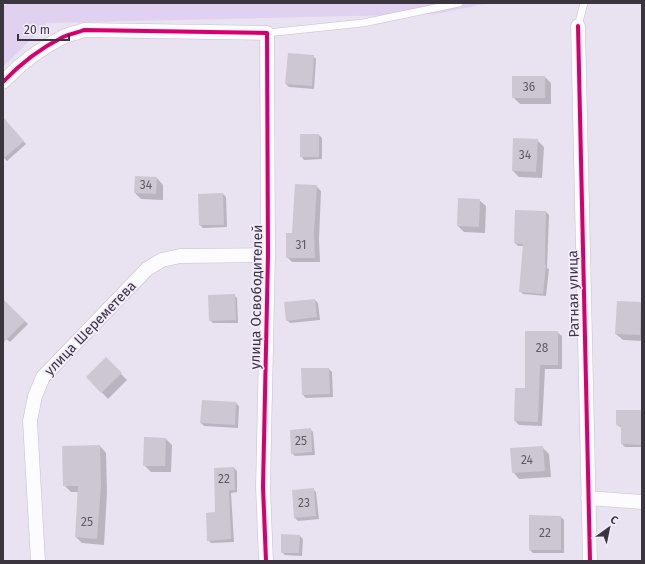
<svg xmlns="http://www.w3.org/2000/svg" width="645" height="564" font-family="'Fira Sans',sans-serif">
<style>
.green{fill:#e0d1f0}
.shadow{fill:#0003}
.building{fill:#cdc7d3}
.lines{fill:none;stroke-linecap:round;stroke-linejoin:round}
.lane-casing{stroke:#c6c1cc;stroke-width:8}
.street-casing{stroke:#c6c1cc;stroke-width:15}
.lane{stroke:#fcfbfd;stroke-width:7}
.street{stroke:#fcfbfd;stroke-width:14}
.cycleway-casing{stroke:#f3ebfb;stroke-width:6}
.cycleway{stroke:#d6006c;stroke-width:4}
.labels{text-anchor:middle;stroke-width:3.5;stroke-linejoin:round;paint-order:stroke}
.number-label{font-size:12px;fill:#5f5a64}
.street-label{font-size:14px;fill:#3a353f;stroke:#f3ebfb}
</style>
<rect width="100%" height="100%" fill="#e9e2f0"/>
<!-- green -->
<path class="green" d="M 11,3 L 489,3 L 435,14 L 47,23 L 3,67 L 3,6 Z"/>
<!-- shadow -->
<path class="shadow" d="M 313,56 L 316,59 L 314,89 L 289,87 L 286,84 Z
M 545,77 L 551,83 L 551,104 L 520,104 L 513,97 Z
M 3,119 L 26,144 L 7,161 L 3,157 Z
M 319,135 L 322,138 L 322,159 L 304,160 L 301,156 Z
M 537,140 L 544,147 L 542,178 L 519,177 L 513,171 Z
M 157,178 L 163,185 L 163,200 L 141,199 L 135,193 Z
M 316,186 L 321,191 L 319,239 L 320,262 L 292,262 L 287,257 L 293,234 Z
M 223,194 L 226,197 L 227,227 L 203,228 L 200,225 L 199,195 Z
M 479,200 L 486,206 L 485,233 L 464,232 L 458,226 Z
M 546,212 L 549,215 L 547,268 L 549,269 L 546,296 L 523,294 L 520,291 L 524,246 L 518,246 L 515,243 Z
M 234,295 L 237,298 L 238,323 L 213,323 L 210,320 Z
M 315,300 L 318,303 L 320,320 L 290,323 L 287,320 Z
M 641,303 L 642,305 L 642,341 L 623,340 L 616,334 Z
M 7,304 L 28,324 L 10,342 L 3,336 L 3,309 Z
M 557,332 L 562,336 L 562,369 L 545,369 L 542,426 L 519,425 L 515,421 L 526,389 Z
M 106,359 L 127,380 L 108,399 L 87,377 Z
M 329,369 L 332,372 L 333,397 L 306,398 L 303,395 Z
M 236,403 L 239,406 L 238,428 L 204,426 L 201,423 Z
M 642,411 L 642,447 L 625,447 L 622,444 L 622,428 L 617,425 Z
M 310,429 L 313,432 L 315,455 L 295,456 L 292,453 Z
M 166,439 L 172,445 L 171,472 L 151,472 L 144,465 Z
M 100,446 L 106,453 L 107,492 L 104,545 L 82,543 L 76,537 L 78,492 L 71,492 L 64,485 Z
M 543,448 L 549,454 L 551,477 L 519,479 L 513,472 Z
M 234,468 L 237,471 L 237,492 L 231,493 L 234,542 L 211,543 L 208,540 L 216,513 Z
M 313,489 L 316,492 L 319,519 L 298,521 L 295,518 Z
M 561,517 L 564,520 L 564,553 L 533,553 L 530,550 Z
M 300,536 L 303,539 L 302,556 L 285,555 L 282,552 Z"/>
<!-- building -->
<path class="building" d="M 288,53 L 314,55 L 312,86 L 285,84 Z
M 512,76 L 545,76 L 545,98 L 512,98 Z
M 3,117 L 24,141 L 3,159 Z
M 300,134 L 319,134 L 319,157 L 300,157 Z
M 513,138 L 538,139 L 536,172 L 512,171 Z
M 135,176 L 157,177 L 156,194 L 134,193 Z
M 295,184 L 317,185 L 314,233 L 315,258 L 286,258 L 286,233 L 292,233 Z
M 223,193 L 224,225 L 199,225 L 198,194 Z
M 458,198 L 480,199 L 479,227 L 457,226 Z
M 515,210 L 546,211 L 545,265 L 546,265 L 543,294 L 519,292 L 523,244 L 514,243 Z
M 235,294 L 236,320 L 209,321 L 208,295 Z
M 3,299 L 25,321 L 3,343 Z
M 315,299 L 317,317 L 286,321 L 284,302 Z
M 617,301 L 641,302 L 640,335 L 615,334 Z
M 525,331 L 558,331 L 558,365 L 540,365 L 538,422 L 514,421 L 515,388 L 525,388 Z
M 106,357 L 122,373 L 101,393 L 86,377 Z
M 301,368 L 329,368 L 330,394 L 302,395 Z
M 202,400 L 236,402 L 235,425 L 200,423 Z
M 616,410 L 642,410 L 642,445 L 621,444 L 621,426 L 616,425 Z
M 311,428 L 312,452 L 291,454 L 290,430 Z
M 144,437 L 166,438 L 165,466 L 143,466 Z
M 100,445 L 101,485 L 97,539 L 75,537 L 78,486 L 63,486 L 62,446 Z
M 543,446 L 545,471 L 512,473 L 510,448 Z
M 234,467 L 235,490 L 229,490 L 231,539 L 207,541 L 206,513 L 215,512 L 214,468 Z
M 314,488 L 316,516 L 294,518 L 292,490 Z
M 529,515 L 561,516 L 561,550 L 529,550 Z
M 281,534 L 300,535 L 299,553 L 281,553 Z"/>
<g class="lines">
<defs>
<path id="lane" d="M 578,26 L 584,3
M 267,33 L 363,23 L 459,3"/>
<path id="street" d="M 578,26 L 590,561
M 3,82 C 20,64 41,48 63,37 C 69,34 77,33 84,30 L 267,33 L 268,255 L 263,487 L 266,561
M 588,498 L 642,502
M 38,561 L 30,421 L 35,396 L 43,377 L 147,269 L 162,260 L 180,256 L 268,255"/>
</defs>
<!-- lane casing -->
<use href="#lane" class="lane-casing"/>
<!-- street casing -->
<use href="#street" class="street-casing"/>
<!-- lane -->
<use href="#lane" class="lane"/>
<!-- street -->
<use href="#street" class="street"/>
<defs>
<path id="cycleway" d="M 578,26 L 590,561
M 3,82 C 20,64 41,48 63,37 C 69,34 77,33 84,30 L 267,33 L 268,255 L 263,487 L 266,561"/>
</defs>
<!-- cycleway casing -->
<use href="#cycleway" class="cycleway-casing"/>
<!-- cycleway -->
<use href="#cycleway" class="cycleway"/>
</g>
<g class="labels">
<!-- number labels -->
<g class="number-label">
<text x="529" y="91">36</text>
<text x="525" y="159">34</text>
<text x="146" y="189">34</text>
<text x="301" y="249">31</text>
<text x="542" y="352">28</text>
<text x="301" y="445">25</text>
<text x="527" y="464">24</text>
<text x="224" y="483">22</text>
<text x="304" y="507">23</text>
<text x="87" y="526">25</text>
<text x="545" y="537">22</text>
</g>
<!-- street labels -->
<g class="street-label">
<text transform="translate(573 294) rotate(-91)" y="5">Ратная улица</text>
<text transform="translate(256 297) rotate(-89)" y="5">улица Освободителей</text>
<text transform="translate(90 328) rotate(-46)" y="5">улица Шереметева</text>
</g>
</g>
<!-- border -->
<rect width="645" height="564" fill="none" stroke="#3a353f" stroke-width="8"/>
<!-- north arrow -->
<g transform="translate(609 528) rotate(33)" stroke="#f3ebfb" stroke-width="3" paint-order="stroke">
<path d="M0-3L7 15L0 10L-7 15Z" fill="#3a353f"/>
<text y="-6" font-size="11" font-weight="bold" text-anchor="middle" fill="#3a353f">С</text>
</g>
<!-- scale -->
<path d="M18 34v6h51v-6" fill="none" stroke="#3a353f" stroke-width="2"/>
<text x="24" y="34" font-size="12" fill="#3a353f" stroke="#f3ebfb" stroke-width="3" paint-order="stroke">20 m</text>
</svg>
